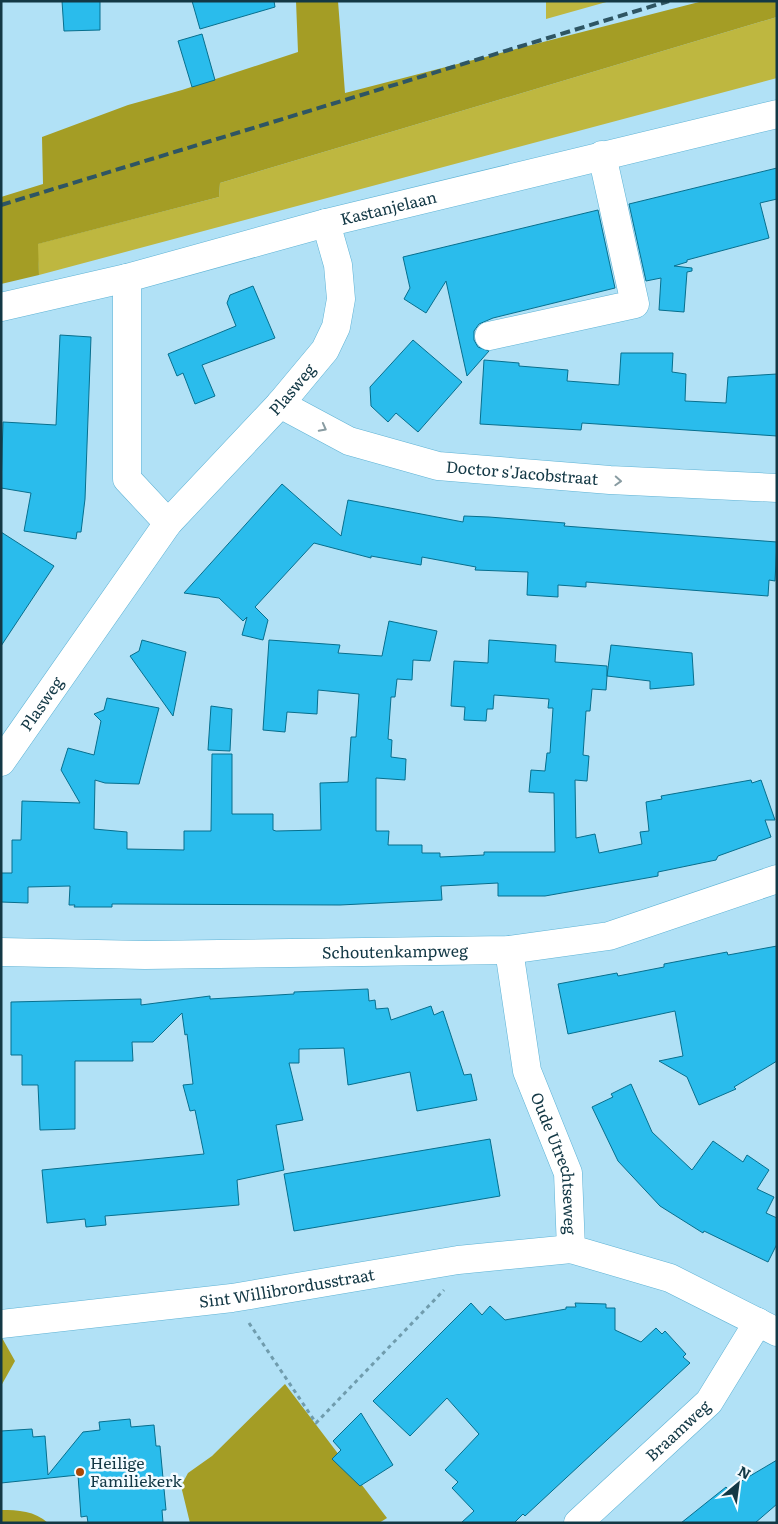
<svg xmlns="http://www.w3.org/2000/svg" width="778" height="1524" font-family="Literata,serif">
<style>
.green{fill:#beb740}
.forest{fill:#a49d25}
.building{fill:#2abcec;stroke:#076f8e}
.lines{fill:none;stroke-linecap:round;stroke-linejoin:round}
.minor-casing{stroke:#5eb2d4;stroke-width:29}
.path{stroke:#709cad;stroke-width:3;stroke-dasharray:4 4;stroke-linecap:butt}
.minor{stroke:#fff;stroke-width:28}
.rail{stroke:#2e5563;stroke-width:4;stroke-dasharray:10 5;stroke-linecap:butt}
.oneway{stroke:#899ca2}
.poi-dot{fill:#a94805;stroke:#f3fbff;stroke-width:2}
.labels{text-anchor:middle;stroke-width:5;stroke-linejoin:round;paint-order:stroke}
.street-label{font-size:16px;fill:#133845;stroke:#f3fbff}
.poi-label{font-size:16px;fill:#133845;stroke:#f3fbff;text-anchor:start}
</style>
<rect width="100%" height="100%" fill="#b1e1f6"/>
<!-- green -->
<path class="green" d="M 546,1 L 610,1 L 546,19 Z
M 777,17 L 777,78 L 39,275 L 37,244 L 219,197 L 220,183 Z"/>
<!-- forest -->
<path class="forest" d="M 296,1 L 338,1 L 345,93 L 703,1 L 777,1 L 777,17 L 220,183 L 219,197 L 38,244 L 39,275 L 1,284 L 1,197 L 43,184 L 42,137 L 128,105 L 182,90 L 298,52 Z
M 1,1336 L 15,1361 L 1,1386 Z
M 285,1384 L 387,1518 L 379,1523 L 190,1523 L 181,1486 L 188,1473 L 212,1456 Z
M 1,1510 C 18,1510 35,1511 48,1523 L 1,1523 Z"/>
<!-- building -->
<path class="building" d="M 62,1 L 100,1 L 100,30 L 64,31 Z
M 192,1 L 274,1 L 275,7 L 200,29 Z
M 202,34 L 215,80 L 192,87 L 178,41 Z
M 777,168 L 777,199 L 760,203 L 769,238 L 687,260 L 687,262 L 674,266 L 692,268 L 692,271 L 687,272 L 684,312 L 659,310 L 661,278 L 646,281 L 629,204 Z
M 598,210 L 615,288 L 493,318 L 479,324 L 474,331 L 474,340 L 478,347 L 489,351 L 467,376 L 446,281 L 426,313 L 404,299 L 410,288 L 403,257 Z
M 253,286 L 275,338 L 202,365 L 215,396 L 195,404 L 183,373 L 177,376 L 168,354 L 236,326 L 227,303 L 230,295 Z
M 60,335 L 91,337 L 85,499 L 81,532 L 77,532 L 76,539 L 24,531 L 31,493 L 1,488 L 3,422 L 56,425 Z
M 413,340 L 462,382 L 418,432 L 396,413 L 388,422 L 371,406 L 370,387 Z
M 621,353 L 673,353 L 672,372 L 686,374 L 685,401 L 726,403 L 728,377 L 777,374 L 777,436 L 582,423 L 581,430 L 480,424 L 484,360 L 519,363 L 519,366 L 568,370 L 567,381 L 619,385 Z
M 282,484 L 341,536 L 348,500 L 463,522 L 464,516 L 489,517 L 565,523 L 564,526 L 777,542 L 775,581 L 769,580 L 768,596 L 586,582 L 586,587 L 558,585 L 558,597 L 527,595 L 528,572 L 475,570 L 476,567 L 422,557 L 421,565 L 371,556 L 371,558 L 314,543 L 255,607 L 268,620 L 263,640 L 242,635 L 247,617 L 243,621 L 219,598 L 184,593 Z
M 1,532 L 54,566 L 1,646 Z
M 389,621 L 437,631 L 430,661 L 413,660 L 412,680 L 397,679 L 395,697 L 391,697 L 388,739 L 392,740 L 391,757 L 406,759 L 405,780 L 376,778 L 376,831 L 389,831 L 388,845 L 422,845 L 422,853 L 440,853 L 440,857 L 484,855 L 484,852 L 555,852 L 554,793 L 529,792 L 531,770 L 545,771 L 547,753 L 550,753 L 553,708 L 548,708 L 549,699 L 494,695 L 493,709 L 487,709 L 486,721 L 464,720 L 465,707 L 451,706 L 454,661 L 488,663 L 489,640 L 556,645 L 555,662 L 607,666 L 607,676 L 611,645 L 692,653 L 694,685 L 650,689 L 650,681 L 607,676 L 606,690 L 592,689 L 590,711 L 586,711 L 583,755 L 589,756 L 587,781 L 575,780 L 576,838 L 595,834 L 599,853 L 642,844 L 640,832 L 649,831 L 646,802 L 662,799 L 661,796 L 751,780 L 752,783 L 761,780 L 775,820 L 765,820 L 771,837 L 718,856 L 716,860 L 658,872 L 658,876 L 545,896 L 498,896 L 498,883 L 441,886 L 442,900 L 340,905 L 118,904 L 112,904 L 112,907 L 74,907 L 75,905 L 69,905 L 70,886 L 28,887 L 28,903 L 1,902 L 1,873 L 12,873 L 12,840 L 21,840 L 22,801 L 80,803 L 61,770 L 68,748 L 94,755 L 101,721 L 94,714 L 104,710 L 107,698 L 159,708 L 139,784 L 105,783 L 95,780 L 94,829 L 127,832 L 127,849 L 184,850 L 184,831 L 211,831 L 212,754 L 232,754 L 232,814 L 273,814 L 273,830 L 276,831 L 321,830 L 320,783 L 348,782 L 351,737 L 356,737 L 359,694 L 318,690 L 317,714 L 287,712 L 285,732 L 263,730 L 269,640 L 340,645 L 338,653 L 382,656 Z
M 142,640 L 186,652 L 173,716 L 130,656 L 139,651 Z
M 211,706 L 232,709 L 230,751 L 208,750 Z
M 777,946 L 777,1061 L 734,1087 L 736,1089 L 699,1105 L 687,1077 L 659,1061 L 683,1056 L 675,1011 L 568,1034 L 558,984 L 617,973 L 618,976 L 664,967 L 664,964 L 727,952 L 728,955 Z
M 368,989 L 369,1001 L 375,1000 L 376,1009 L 388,1008 L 391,1020 L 431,1006 L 434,1015 L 443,1011 L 464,1075 L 471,1074 L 477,1100 L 417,1111 L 410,1072 L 348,1085 L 344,1048 L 299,1049 L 299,1063 L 289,1063 L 303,1120 L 276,1125 L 284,1170 L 237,1180 L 239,1205 L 105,1216 L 106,1225 L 86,1227 L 85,1219 L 47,1223 L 42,1170 L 204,1154 L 195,1110 L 190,1111 L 183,1085 L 193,1084 L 187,1034 L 185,1035 L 182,1013 L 153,1042 L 132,1042 L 133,1061 L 75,1061 L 75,1129 L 40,1130 L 38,1085 L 22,1085 L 22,1055 L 11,1055 L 11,1002 L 141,999 L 141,1005 L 210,996 L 210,999 L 294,994 L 294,992 Z
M 631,1084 L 652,1132 L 692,1170 L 713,1141 L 743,1162 L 747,1155 L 769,1170 L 757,1189 L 774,1197 L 766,1213 L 777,1218 L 777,1244 L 768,1262 L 704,1231 L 703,1233 L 660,1206 L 618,1161 L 592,1107 L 613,1097 L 611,1094 Z
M 490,1139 L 500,1196 L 294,1231 L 284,1174 Z
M 471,1303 L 482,1315 L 490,1306 L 505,1320 L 566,1309 L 566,1307 L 576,1307 L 575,1303 L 606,1304 L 606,1308 L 615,1308 L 615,1330 L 641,1342 L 656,1328 L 662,1334 L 665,1331 L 686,1354 L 683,1357 L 690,1363 L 525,1516 L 523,1514 L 514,1523 L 461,1523 L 474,1511 L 452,1488 L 458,1482 L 445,1470 L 479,1434 L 447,1398 L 410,1436 L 373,1401 Z
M 361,1413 L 393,1465 L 360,1486 L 332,1459 L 341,1450 L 333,1441 Z
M 130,1419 L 131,1427 L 154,1425 L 156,1446 L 160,1446 L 166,1510 L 162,1510 L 163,1523 L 88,1523 L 87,1516 L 81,1517 L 78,1475 L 1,1483 L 1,1431 L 32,1429 L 33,1437 L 45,1436 L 48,1475 L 83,1432 L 100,1430 L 99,1422 Z
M 777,1460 L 777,1504 L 755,1523 L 681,1523 L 726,1487 L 728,1489 Z"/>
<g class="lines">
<defs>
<g id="minor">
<path d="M 127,278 L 127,479 L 168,523"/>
<path id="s1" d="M 1,307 L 127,278 L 326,223 L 777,114"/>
<path d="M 489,336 L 635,304 L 602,155"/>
<path id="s2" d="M 280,404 L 349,441 L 438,466 L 610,480 L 777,488"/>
<path id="s3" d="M 1,762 L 168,523 L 280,404 L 325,350 L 336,327 L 341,299 L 338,265 L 326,223"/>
<path id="s4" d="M 509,950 L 527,1071 L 568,1173 L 571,1249 L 670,1278 L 777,1332"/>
<path id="s5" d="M 1,952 L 145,955 L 509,950 L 609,936 L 777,879"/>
<path id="s6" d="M 1,1324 L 232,1298 L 458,1260 L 571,1249"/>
<path id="s7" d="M 578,1523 L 709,1402 L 758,1322"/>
</g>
</defs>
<!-- minor casing -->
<use href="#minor" class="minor-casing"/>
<!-- path -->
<path class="path" d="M 249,1323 L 316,1423 L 444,1290"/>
<!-- minor -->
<use href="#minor" class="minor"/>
<!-- rail -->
<path class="rail" d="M 1,205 L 669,1"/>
</g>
<!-- one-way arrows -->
<defs><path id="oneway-chevron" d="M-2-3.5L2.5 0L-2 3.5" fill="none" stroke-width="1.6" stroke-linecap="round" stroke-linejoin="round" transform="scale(1.25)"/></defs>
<g class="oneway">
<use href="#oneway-chevron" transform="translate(323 428) rotate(28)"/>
<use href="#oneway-chevron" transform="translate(618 481) rotate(3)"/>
</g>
<!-- markers -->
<circle class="poi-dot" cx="80" cy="1472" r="5"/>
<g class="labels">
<!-- street labels -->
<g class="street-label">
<text dy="6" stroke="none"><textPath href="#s1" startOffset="400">Kastanjelaan</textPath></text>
<text dy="6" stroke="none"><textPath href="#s3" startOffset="474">Plasweg</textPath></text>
<text dy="6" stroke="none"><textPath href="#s2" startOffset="255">Doctor s'Jacobstraat</textPath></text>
<text dy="6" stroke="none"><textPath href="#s3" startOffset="71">Plasweg</textPath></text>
<text dy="6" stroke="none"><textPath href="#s5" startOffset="394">Schoutenkampweg</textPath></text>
<text dy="6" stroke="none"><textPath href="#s4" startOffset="220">Oude Utrechtseweg</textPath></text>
<text dy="6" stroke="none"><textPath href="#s6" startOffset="288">Sint Willibrordusstraat</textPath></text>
<text dy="6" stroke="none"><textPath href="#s7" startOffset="136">Braamweg</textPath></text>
</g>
<!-- poi labels -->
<g class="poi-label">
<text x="90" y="1469">Heilige<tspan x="90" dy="18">Familiekerk</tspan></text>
</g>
</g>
<!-- border -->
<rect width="778" height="1524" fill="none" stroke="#133845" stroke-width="5"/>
<!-- north arrow -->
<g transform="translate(738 1484) rotate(29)" stroke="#f3fbff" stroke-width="4" paint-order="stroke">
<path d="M0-4L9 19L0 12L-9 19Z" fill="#133845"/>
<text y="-8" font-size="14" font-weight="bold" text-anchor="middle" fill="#133845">N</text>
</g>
</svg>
